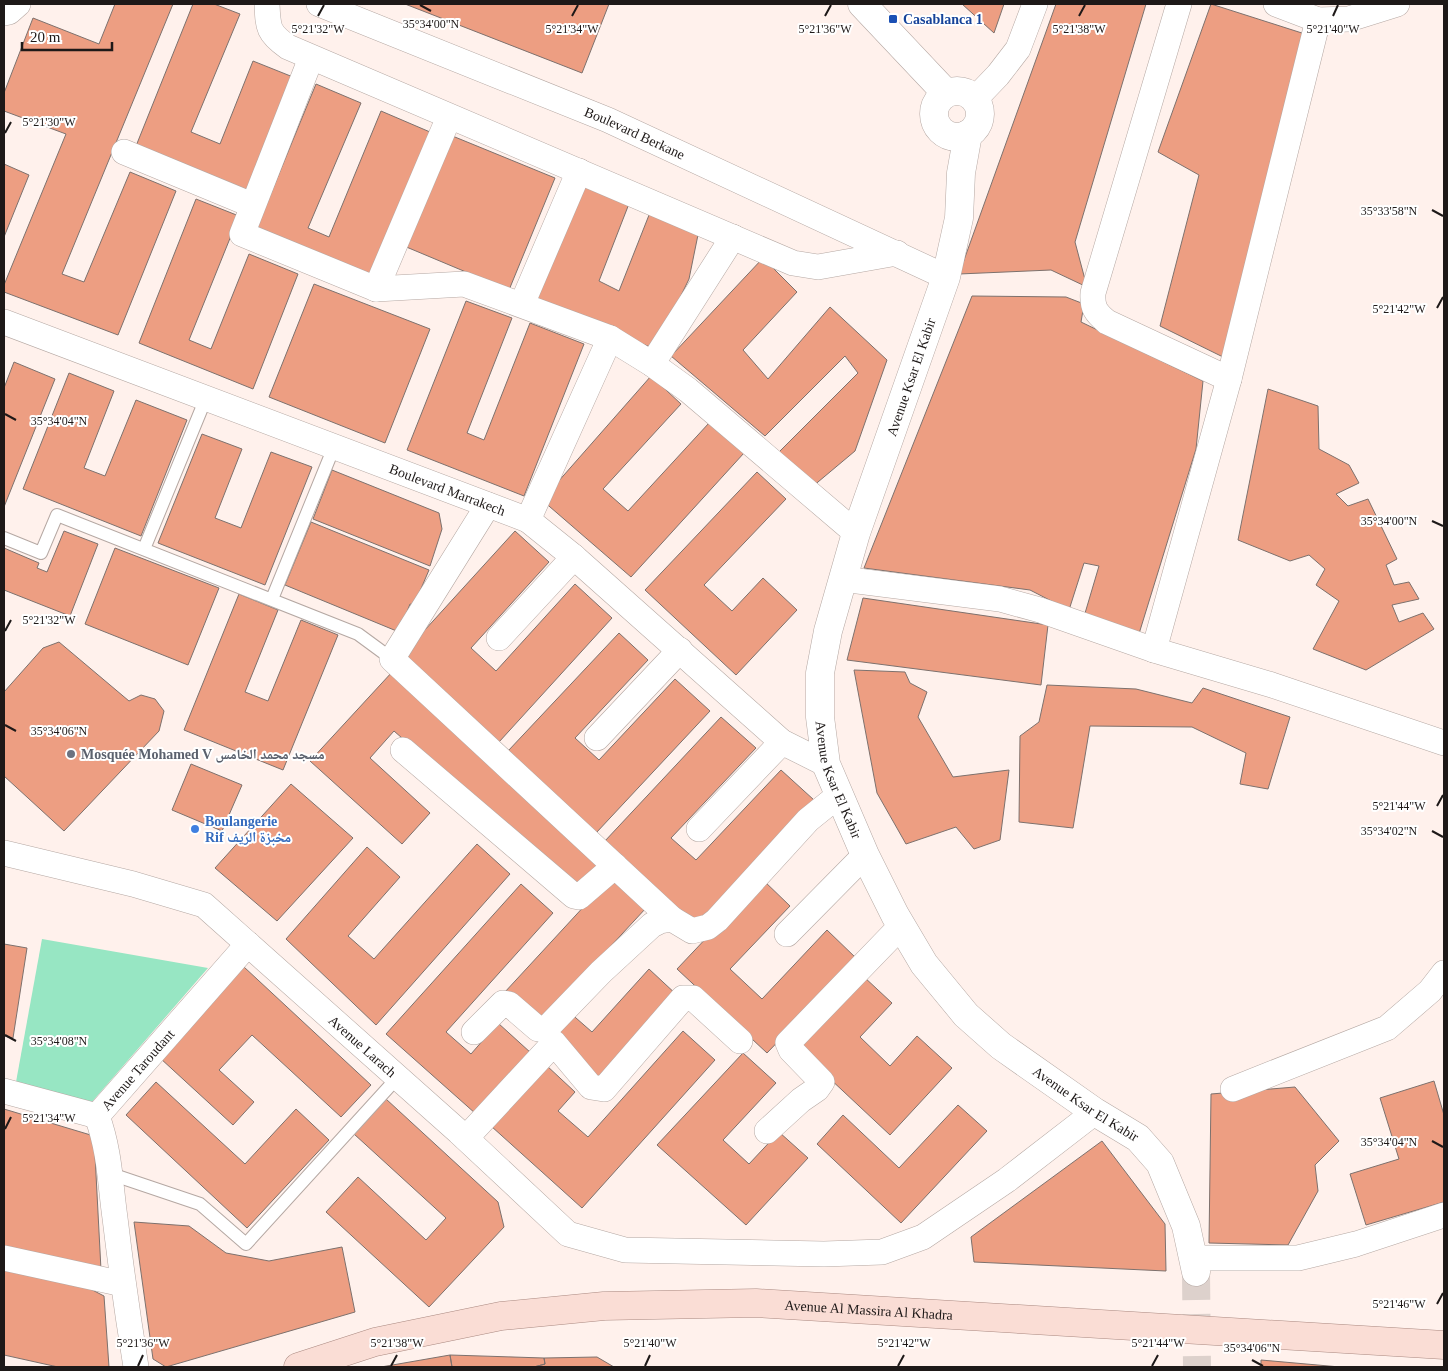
<svg xmlns="http://www.w3.org/2000/svg" width="1448" height="1371" font-family="'Times New Roman','Noto Naskh Arabic',serif">
<style>
.green{fill:#97e6c3}
.building{fill:#ed9e82;stroke:#7d716d}
.lines{fill:none;stroke-linecap:round;stroke-linejoin:round}
.tertiary-tunnel{stroke:#ddd1cc;stroke-width:28;stroke-dasharray:28 14;stroke-linecap:butt}
.service-casing{stroke:#b5a8a3;stroke-width:14}
.minor-casing{stroke:#b5a8a3;stroke-width:26}
.tertiary-casing{stroke:#b5a8a3;stroke-width:29}
.primary-casing{stroke:#aa8981;stroke-width:29}
.service{stroke:#fff;stroke-width:12}
.minor{stroke:#fff;stroke-width:25}
.tertiary{stroke:#fff;stroke-width:28}
.primary{stroke:#faddd5;stroke-width:28}
.ticks{fill:none;stroke:#1e1918;stroke-width:2}
.transit-dot{fill:#1a4fb4;stroke:#fff;stroke-width:2}
.worship-dot{fill:#6b7280;stroke:#fff;stroke-width:2}
.shop-dot{fill:#3f7fe0;stroke:#fff;stroke-width:2}
.labels{text-anchor:middle;stroke-width:4;stroke-linejoin:round;paint-order:stroke}
.transit-label{font-size:14px;font-weight:bold;fill:#164399;stroke:#fff;text-anchor:start}
.street-label{font-size:14px;fill:#1e1918;stroke:#fff}
.worship-label{font-size:14px;font-weight:bold;fill:#5b616d;stroke:#fff;text-anchor:start}
.shop-label{font-size:14px;font-weight:bold;fill:#366cbe;stroke:#fff;text-anchor:start}
.ticks-label{font-size:12px;text-anchor:middle;fill:#1e1918;stroke:#fff;stroke-width:4;stroke-linejoin:round;paint-order:stroke}
</style>
<rect width="100%" height="100%" fill="#fff1ec"/>
<!-- green -->
<path class="green" d="M 42,939 L 208,968 L 91,1103 L 16,1082 Z"/>
<!-- building -->
<path class="building" d="M 115,4 L 173,4 L 62,274 L 84,282 L 130,172 L 176,191 L 118,335 L 4,292 L 4,285 L 66,134 L 4,111 L 4,93 L 33,18 L 99,44 Z
M 193,4 L 214,4 L 240,14 L 191,132 L 220,144 L 253,61 L 293,77 L 248,191 L 136,146 Z
M 405,4 L 609,4 L 582,73 Z
M 962,4 L 1004,4 L 994,33 Z
M 1056,4 L 1146,4 L 1075,242 L 1087,287 L 1051,270 L 959,274 Z
M 1211,4 L 1305,34 L 1223,357 L 1160,326 L 1199,175 L 1158,152 Z
M 316,84 L 361,103 L 308,228 L 329,237 L 381,111 L 430,132 L 369,279 L 255,232 Z
M 450,135 L 555,178 L 509,290 L 404,246 Z
M 4,164 L 29,175 L 4,237 Z
M 581,179 L 632,196 L 599,281 L 619,291 L 651,210 L 700,225 L 689,279 L 655,349 L 529,298 Z
M 196,199 L 239,216 L 189,340 L 211,349 L 249,254 L 298,274 L 253,389 L 139,343 Z
M 763,258 L 797,292 L 743,350 L 768,379 L 830,307 L 887,360 L 855,451 L 812,487 L 774,457 L 858,373 L 845,356 L 765,436 L 671,356 Z
M 314,284 L 430,329 L 385,443 L 269,397 Z
M 972,296 L 1066,297 L 1084,304 L 1081,322 L 1203,381 L 1196,449 L 1138,637 L 1083,620 L 1099,566 L 1084,563 L 1069,610 L 1030,590 L 864,568 Z
M 466,301 L 512,318 L 467,433 L 484,440 L 530,323 L 584,344 L 524,496 L 407,450 Z
M 14,362 L 55,379 L 4,507 L 4,388 Z
M 69,373 L 114,391 L 84,468 L 105,476 L 136,400 L 187,420 L 141,536 L 23,489 Z
M 651,376 L 681,404 L 603,489 L 628,511 L 709,423 L 744,453 L 631,577 L 542,500 Z
M 1268,389 L 1318,406 L 1319,449 L 1349,465 L 1359,483 L 1336,494 L 1348,506 L 1368,499 L 1397,559 L 1386,565 L 1394,585 L 1409,582 L 1419,599 L 1392,605 L 1399,622 L 1423,613 L 1434,629 L 1366,670 L 1313,649 L 1339,601 L 1316,585 L 1325,569 L 1309,555 L 1290,561 L 1238,540 Z
M 202,434 L 242,449 L 215,518 L 241,528 L 271,452 L 312,467 L 265,585 L 158,543 Z
M 332,470 L 439,513 L 442,529 L 430,566 L 313,519 Z
M 757,472 L 786,499 L 704,585 L 732,611 L 763,578 L 797,610 L 736,675 L 645,590 Z
M 311,522 L 429,570 L 414,605 L 410,604 L 399,632 L 285,585 Z
M 64,531 L 98,544 L 70,616 L 4,590 L 4,548 L 39,563 L 37,568 L 47,572 Z
M 515,531 L 549,562 L 471,648 L 496,671 L 575,584 L 612,618 L 499,742 L 403,654 Z
M 115,548 L 219,588 L 188,665 L 85,624 Z
M 239,594 L 278,610 L 245,692 L 268,701 L 301,620 L 338,635 L 283,770 L 184,730 Z
M 863,598 L 1048,625 L 1041,685 L 847,660 Z
M 619,633 L 648,660 L 575,738 L 599,760 L 675,679 L 710,711 L 596,833 L 508,751 Z
M 59,642 L 129,701 L 141,695 L 155,699 L 164,711 L 159,731 L 64,831 L 4,776 L 4,692 L 43,648 Z
M 854,670 L 905,672 L 910,683 L 927,692 L 918,717 L 953,777 L 1009,770 L 1000,840 L 974,849 L 956,827 L 906,844 L 877,793 Z
M 393,671 L 603,862 L 576,890 L 394,731 L 370,758 L 430,813 L 402,844 L 310,761 Z
M 1047,685 L 1136,689 L 1192,703 L 1203,688 L 1290,717 L 1268,789 L 1240,784 L 1246,753 L 1192,727 L 1090,726 L 1073,828 L 1019,822 L 1020,736 L 1039,722 Z
M 721,717 L 756,748 L 671,838 L 696,860 L 781,770 L 814,800 L 695,927 L 604,842 Z
M 191,764 L 242,785 L 222,831 L 172,810 Z
M 291,784 L 353,838 L 277,921 L 215,868 Z
M 477,844 L 510,874 L 376,1025 L 286,939 L 367,847 L 400,877 L 348,936 L 374,959 Z
M 612,876 L 646,908 L 538,1025 L 504,993 Z
M 762,879 L 790,906 L 730,969 L 762,999 L 827,930 L 857,959 L 767,1053 L 677,969 Z
M 521,884 L 553,913 L 446,1032 L 471,1054 L 498,1023 L 531,1053 L 476,1114 L 386,1034 Z
M 4,944 L 27,948 L 13,1038 L 4,1036 Z
M 244,967 L 371,1085 L 341,1117 L 252,1035 L 219,1070 L 254,1102 L 233,1125 L 160,1058 Z
M 649,969 L 678,996 L 600,1081 L 549,1034 L 568,1011 L 592,1032 Z
M 863,976 L 892,1003 L 860,1037 L 890,1066 L 917,1036 L 952,1068 L 890,1135 L 796,1047 Z
M 683,1031 L 715,1060 L 582,1208 L 491,1126 L 546,1065 L 575,1092 L 558,1111 L 588,1137 Z
M 743,1053 L 776,1083 L 723,1140 L 749,1164 L 779,1132 L 808,1158 L 746,1225 L 657,1145 Z
M 1434,1081 L 1444,1115 L 1444,1202 L 1366,1225 L 1350,1174 L 1399,1159 L 1380,1098 Z
M 156,1082 L 245,1164 L 296,1109 L 329,1140 L 247,1228 L 126,1115 Z
M 1295,1087 L 1339,1141 L 1315,1165 L 1318,1191 L 1288,1245 L 1209,1243 L 1211,1094 Z
M 386,1099 L 498,1202 L 504,1227 L 429,1307 L 326,1212 L 358,1177 L 426,1240 L 446,1218 L 354,1134 Z
M 958,1105 L 987,1131 L 901,1223 L 817,1144 L 843,1115 L 899,1168 Z
M 4,1109 L 94,1136 L 101,1270 L 4,1248 Z
M 1102,1141 L 1165,1224 L 1166,1271 L 974,1262 L 971,1237 Z
M 134,1222 L 189,1226 L 226,1253 L 269,1261 L 342,1247 L 355,1312 L 166,1367 L 153,1359 Z
M 4,1263 L 67,1277 L 104,1296 L 109,1367 L 58,1367 L 4,1355 Z
M 450,1355 L 544,1358 L 545,1364 L 534,1367 L 452,1367 Z
M 450,1355 L 452,1367 L 381,1367 Z
M 597,1357 L 614,1367 L 534,1367 L 545,1364 L 544,1358 Z
M 1261,1360 L 1340,1367 L 1261,1367 Z"/>
<g class="lines">
<!-- tertiary-tunnel -->
<path class="tertiary-tunnel" d="M 1196,1272 L 1197,1367"/>
<defs>
<path id="service" d="M 4,538 L 41,553 L 57,515 L 358,634 L 392,659
M 144,549 L 206,398
M 272,599 L 334,447
M 111,1174 L 200,1204 L 246,1244 L 398,1077"/>
<g id="minor">
<path d="M 267,4 C 268,28 268,33 288,47 L 793,263 L 818,267 L 897,253"/>
<path id="s1" d="M 319,4 L 608,120 L 946,277"/>
<path d="M 1179,4 L 1093,293 C 1092,308 1096,313 1107,322 L 1229,379"/>
<path d="M 1276,4 L 1318,20 L 1349,19 L 1397,4"/>
<path d="M 4,13 L 9,12 L 18,4"/>
<path d="M 311,58 L 242,234 L 376,289 L 464,284 L 610,338 L 652,364 L 688,390 L 856,533"/>
<path d="M 975,99 L 998,75 L 1018,49 L 1035,4"/>
<path d="M 124,152 L 252,205"/>
<path d="M 376,289 L 449,117"/>
<path d="M 522,304 L 579,171"/>
<path id="s2" d="M 4,322 L 528,520 L 574,557 L 782,742 L 826,764"/>
<path d="M 652,364 L 733,237"/>
<path d="M 488,505 L 392,659 L 672,919"/>
<path d="M 528,520 L 610,338"/>
<path d="M 842,579 L 1000,599 L 1040,610 L 1154,650 L 1272,685 L 1444,743"/>
<path d="M 499,638 L 574,557"/>
<path d="M 1154,650 L 1229,379 L 1318,20"/>
<path d="M 597,738 L 680,650"/>
<path d="M 403,750 L 574,896 L 579,897 L 615,866"/>
<path d="M 699,829 L 782,742"/>
<path id="s3" d="M 4,853 L 133,884 L 204,905 L 459,1132 L 568,1234 L 625,1250 L 824,1254 L 882,1252 L 923,1237 L 1007,1180 L 1095,1112"/>
<path d="M 787,934 L 865,855"/>
<path d="M 474,1032 L 503,1003 L 509,1004 L 538,1029 L 545,1030 L 601,972 L 652,925 L 660,921 L 672,919 L 692,931 L 708,927 L 717,920 L 808,820 L 839,795"/>
<path d="M 1233,1089 L 1387,1028 L 1430,991 L 1444,973"/>
<path d="M 4,1091 L 97,1116"/>
<path d="M 767,1131 L 801,1100 L 817,1089 L 822,1082 L 791,1050 L 788,1043 L 901,926"/>
<path d="M 466,1138 L 554,1043 L 591,1087 L 604,1089 L 683,998 L 693,998 L 740,1041"/>
<path d="M 4,1258 L 123,1284"/>
<path d="M 1194,1258 L 1298,1258 L 1356,1244 L 1444,1215"/>
<path id="s4" d="M 136,1367 C 128,1318 121,1268 115,1218 C 110,1182 110,1152 97,1116 L 248,944"/>
</g>
<g id="tertiary">
<path d="M 862,4 L 946,93"/>
<circle cx="957" cy="114" r="23"/>
<path id="s5" d="M 968,134 L 961,173 L 959,218 L 946,277 L 856,533 L 828,631 L 820,673 L 820,717 L 826,764 L 865,855 L 895,915 L 924,964 L 966,1015 L 1001,1046 L 1095,1112 L 1138,1138 L 1160,1163 L 1186,1226 L 1196,1272"/>
</g>
<g id="primary">
<path id="s6" d="M 298,1367 L 375,1342 L 501,1316 L 604,1306 L 756,1303 L 1444,1345"/>
</g>
</defs>
<!-- service casing -->
<use href="#service" class="service-casing"/>
<!-- minor casing -->
<use href="#minor" class="minor-casing"/>
<!-- tertiary casing -->
<use href="#tertiary" class="tertiary-casing"/>
<!-- primary casing -->
<use href="#primary" class="primary-casing"/>
<!-- service -->
<use href="#service" class="service"/>
<!-- minor -->
<use href="#minor" class="minor"/>
<!-- tertiary -->
<use href="#tertiary" class="tertiary"/>
<!-- primary -->
<use href="#primary" class="primary"/>
</g>
<!-- ticks -->
<path class="ticks" d="M 420,5 L 431,11M 318,16 L 324,5M 572,16 L 578,5M 825,16 L 831,5M 1079,16 L 1085,5M 1333,16 L 1338,5M 5,133 L 11,122M 1432,210 L 1443,216M 1437,308 L 1443,297M 5,414 L 16,420M 1432,521 L 1443,526M 5,631 L 11,620M 5,725 L 16,731M 1437,806 L 1443,795M 1432,831 L 1443,837M 5,1035 L 16,1041M 5,1129 L 11,1117M 1432,1141 L 1443,1147M 1437,1304 L 1443,1293M 1252,1360 L 1263,1366M 138,1366 L 143,1355M 391,1366 L 397,1355M 645,1366 L 650,1355M 898,1366 L 904,1355M 1152,1366 L 1158,1355"/>
<!-- markers -->
<rect class="transit-dot" x="888" y="14" width="10" height="10" rx="2.5"/>
<circle class="worship-dot" cx="71" cy="754" r="5"/>
<circle class="shop-dot" cx="195" cy="829" r="5"/>
<g class="labels">
<!-- transit labels -->
<g class="transit-label">
<text x="903" y="24">Casablanca 1</text>
</g>
<!-- street labels -->
<g class="street-label">
<text dy="5" stroke="none"><textPath href="#s1" startOffset="341">Boulevard Berkane</textPath></text>
<text transform="translate(911 377) rotate(-71)" y="5">Avenue Ksar El Kabir</text>
<text dy="5" stroke="none"><textPath href="#s2" startOffset="474">Boulevard Marrakech</textPath></text>
<text dy="5" stroke="none"><textPath href="#s5" startOffset="671">Avenue Ksar El Kabir</textPath></text>
<text dy="5" stroke="none"><textPath href="#s3" startOffset="419">Avenue Larach</textPath></text>
<text dy="5" stroke="none"><textPath href="#s4" startOffset="316">Avenue Taroudant</textPath></text>
<text dy="5" stroke="none"><textPath href="#s5" startOffset="1091">Avenue Ksar El Kabir</textPath></text>
<text dy="5" stroke="none"><textPath href="#s6" startOffset="578">Avenue Al Massira Al Khadra</textPath></text>
</g>
<!-- worship labels -->
<g class="worship-label">
<text x="81" y="759">Mosquée Mohamed V مسجد محمد الخامس</text>
</g>
<!-- shop labels -->
<g class="shop-label">
<text x="205" y="826">Boulangerie<tspan x="205" dy="16">Rif مخبزة الريف</tspan></text>
</g>
</g>
<g class="ticks-label">
<text x="431" y="28">35°34'00"N</text>
<text x="318" y="33">5°21'32"W</text>
<text x="572" y="33">5°21'34"W</text>
<text x="825" y="33">5°21'36"W</text>
<text x="1079" y="33">5°21'38"W</text>
<text x="1333" y="33">5°21'40"W</text>
<text x="49" y="126">5°21'30"W</text>
<text x="1389" y="215">35°33'58"N</text>
<text x="1399" y="313">5°21'42"W</text>
<text x="59" y="425">35°34'04"N</text>
<text x="1389" y="525">35°34'00"N</text>
<text x="49" y="624">5°21'32"W</text>
<text x="59" y="735">35°34'06"N</text>
<text x="1399" y="810">5°21'44"W</text>
<text x="1389" y="835">35°34'02"N</text>
<text x="59" y="1045">35°34'08"N</text>
<text x="49" y="1122">5°21'34"W</text>
<text x="1389" y="1146">35°34'04"N</text>
<text x="1399" y="1308">5°21'46"W</text>
<text x="143" y="1347">5°21'36"W</text>
<text x="397" y="1347">5°21'38"W</text>
<text x="650" y="1347">5°21'40"W</text>
<text x="904" y="1347">5°21'42"W</text>
<text x="1158" y="1347">5°21'44"W</text>
<text x="1252" y="1352">35°34'06"N</text>
</g>
<!-- border -->
<rect width="1448" height="1371" fill="none" stroke="#1e1918" stroke-width="10"/>
<!-- scale -->
<path d="M22 42v8h90v-8" fill="none" stroke="#1e1918" stroke-width="2.5"/>
<text x="30" y="42" font-size="15" fill="#1e1918" stroke="#ffffff" stroke-width="4" paint-order="stroke">20 m</text>
</svg>
